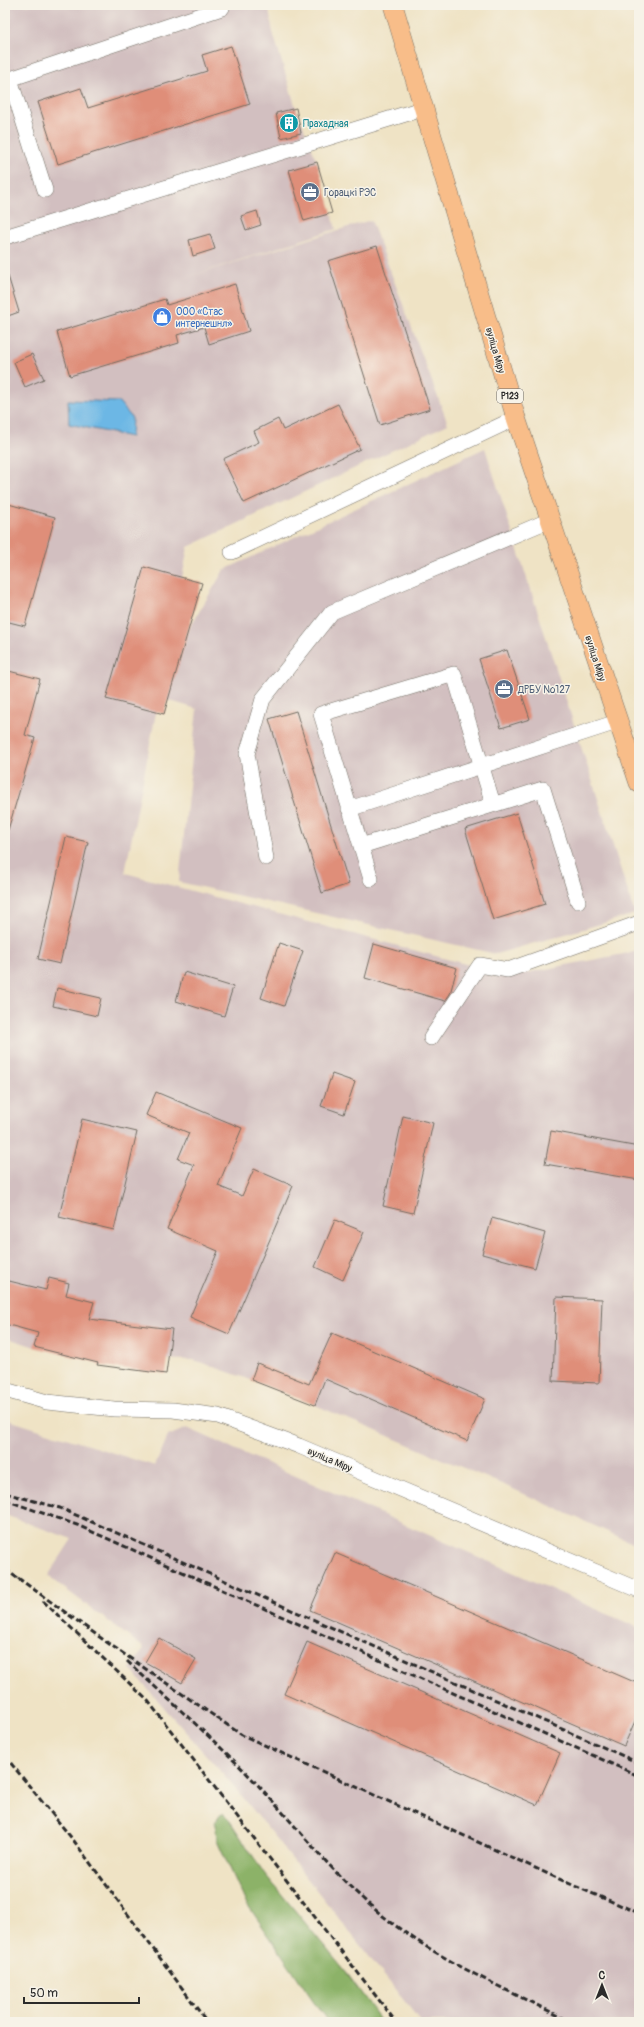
<svg xmlns="http://www.w3.org/2000/svg" width="644" height="2027" font-family="Pangolin,sans-serif">
<style>
.industrial{fill:#d2bfc0}
.forest{fill:#8cb268;stroke:#5c6e4a}
.water{fill:#6cb7e5;stroke:#4c7188}
.building{fill:#df8e79}
.lines{fill:none;stroke-linecap:round;stroke-linejoin:round}
.minor-casing{stroke:#706b61;stroke-width:16}
.major-casing{stroke:#706b61;stroke-width:20}
.minor{stroke:#fff;stroke-width:15}
.major{stroke:#f8bd89;stroke-width:19}
.rail{stroke:#2b2b2b;stroke-width:3;stroke-dasharray:6 3;stroke-linecap:butt}
.labels{text-anchor:middle;stroke-width:3;stroke-linejoin:round;paint-order:stroke}
.shield{fill:#f7f3e8;stroke:#686764;stroke-width:1}
.shield-label{font-size:9px;font-weight:bold;fill:#2b2b2b}
.culture-label{font-size:10px;fill:#0d838f;stroke:#f7f3e8;text-anchor:start}
.service-label{font-size:10px;fill:#4e5e75;stroke:#f7f3e8;text-anchor:start}
.shop-label{font-size:10px;fill:#366cbe;stroke:#f7f3e8;text-anchor:start}
.street-label{font-size:10px;fill:#2b2b2b;stroke:#f7f3e8}
</style>
<rect width="100%" height="100%" fill="#f7f3e8"/>
<filter id="ink" filterUnits="userSpaceOnUse"><feTurbulence type="fractalNoise" baseFrequency=".025" numOctaves="2"/><feDisplacementMap in="SourceGraphic" scale="8" xChannelSelector="R" yChannelSelector="G"/><feConvolveMatrix kernelMatrix="1 2 1 2 8 2 1 2 1" color-interpolation-filters="sRGB"/></filter>
<filter id="wash" filterUnits="userSpaceOnUse"><feTurbulence type="fractalNoise" baseFrequency=".012" numOctaves="4" result="noise"/><feDisplacementMap in="SourceGraphic" scale="16" xChannelSelector="R" yChannelSelector="G"/><feGaussianBlur stdDeviation="0.9" result="paint"/><feColorMatrix in="noise" values="0 0 0 0 0 0 0 0 0 0 0 0 0 0 0 0 0 1.4 0 .05"/><feComposite in="paint" operator="in"/></filter>
<g filter="url(#wash)">
<rect width="100%" height="100%" fill="#efe3c5"/>
<!-- industrial -->
<path class="industrial" d="M 5,5 L 268,5 L 273,33 L 295,105 L 317,162 L 336,229 L 181,279 L 371,220 L 448,424 L 188,547 L 125,873 L 510,976 L 639,951 L 639,1546 L 511,1488 L 315,1405 L 321,1388 L 257,1363 L 251,1380 L 194,1360 L 79,1358 L 35,1347 L 5,1337 Z
M 485,448 L 635,914 L 496,954 L 179,882 L 197,709 L 167,700 L 190,627 L 224,570 Z
M 5,1419 L 155,1466 L 168,1436 L 187,1428 L 639,1628 L 639,2022 L 421,2022 L 238,1791 L 130,1669 L 144,1648 L 48,1576 L 72,1539 L 5,1515 Z"/>
<!-- forest -->
<path class="forest" d="M 222,1813 L 230,1821 L 264,1873 L 349,1976 L 382,2022 L 328,2022 L 245,1901 L 217,1840 L 215,1822 Z"/>
<!-- water -->
<path class="water" d="M 68,400 L 119,402 L 132,418 L 131,437 L 69,424 Z"/>
<g id="blocks">
<!-- building -->
<path class="building" d="M 231,46 L 250,104 L 58,164 L 38,102 L 81,88 L 88,108 L 207,71 L 202,55 Z
M 296,108 L 301,133 L 281,138 L 276,113 Z
M 317,162 L 332,213 L 304,221 L 289,170 Z
M 257,211 L 261,225 L 246,230 L 241,216 Z
M 210,234 L 215,249 L 193,256 L 189,240 Z
M 377,246 L 430,409 L 380,425 L 328,261 Z
M 5,276 L 8,276 L 19,312 L 5,317 Z
M 235,284 L 249,331 L 209,344 L 204,327 L 177,335 L 179,343 L 70,376 L 57,332 L 165,299 L 167,305 Z
M 32,354 L 44,379 L 25,387 L 14,362 Z
M 338,404 L 360,449 L 244,503 L 223,459 L 259,442 L 254,431 L 278,419 L 283,430 Z
M 5,503 L 55,517 L 25,626 L 5,621 Z
M 144,567 L 202,583 L 164,714 L 106,699 Z
M 507,650 L 530,719 L 501,728 L 479,659 Z
M 5,670 L 40,679 L 25,735 L 35,738 L 8,830 L 5,830 Z
M 296,711 L 349,884 L 322,893 L 269,719 Z
M 517,813 L 545,904 L 493,920 L 465,829 Z
M 66,837 L 88,842 L 60,964 L 38,959 Z
M 279,943 L 303,951 L 284,1006 L 261,998 Z
M 374,944 L 457,968 L 450,994 L 445,1001 L 365,978 Z
M 184,972 L 233,987 L 224,1016 L 176,1001 Z
M 57,988 L 101,998 L 97,1016 L 53,1006 Z
M 332,1074 L 355,1082 L 344,1114 L 321,1106 Z
M 156,1092 L 242,1128 L 218,1186 L 242,1196 L 254,1169 L 293,1186 L 229,1334 L 190,1317 L 218,1251 L 167,1229 L 194,1165 L 178,1159 L 189,1133 L 146,1115 Z
M 403,1116 L 433,1123 L 413,1213 L 383,1206 Z
M 82,1119 L 137,1132 L 114,1230 L 59,1217 Z
M 551,1131 L 639,1147 L 639,1180 L 545,1164 Z
M 492,1218 L 545,1233 L 535,1268 L 482,1254 Z
M 335,1220 L 364,1232 L 343,1280 L 315,1267 Z
M 49,1278 L 69,1283 L 66,1295 L 94,1302 L 89,1319 L 172,1329 L 166,1374 L 97,1365 L 98,1363 L 34,1347 L 38,1333 L 5,1324 L 5,1280 L 46,1290 Z
M 556,1297 L 602,1299 L 599,1383 L 553,1381 Z
M 332,1333 L 485,1399 L 467,1441 L 325,1379 L 315,1405 L 251,1380 L 257,1363 L 309,1384 Z
M 335,1553 L 639,1684 L 639,1712 L 624,1746 L 310,1610 Z
M 159,1638 L 196,1659 L 182,1683 L 145,1662 Z
M 307,1642 L 560,1753 L 537,1805 L 284,1694 Z"/>
</g>
</g>
<g filter="url(#ink)">
<use href="#blocks" fill-opacity="0" stroke="#706b61" stroke-width="1"/>
<g class="lines">
<defs>
<path id="minor" d="M 45,190 L 10,79 L 222,8 L 221,5
M 5,237 L 425,108
M 232,552 L 516,418
M 349,809 L 617,722
M 361,846 L 543,789 L 578,901
M 266,858 L 247,754 L 263,699 L 332,612 L 550,520
M 371,879 L 321,714 L 454,674 L 493,804
M 431,1038 L 480,965 L 508,970 L 639,923
M 5,1390 L 47,1402 L 114,1409 L 173,1410 L 218,1416 L 299,1446 L 639,1590"/>
<path id="major" d="M 393,5 L 516,418 L 639,783"/>
</defs>
<!-- minor casing -->
<use href="#minor" class="minor-casing"/>
<!-- major casing -->
<use href="#major" class="major-casing"/>
<!-- minor -->
<use href="#minor" class="minor"/>
<!-- major -->
<use href="#major" class="major"/>
<!-- rail -->
<path class="rail" d="M 5,1493 L 60,1508 L 639,1763
M 5,1500 L 77,1525 L 639,1776
M 5,1569 L 21,1581
M 18,1578 L 105,1641 L 242,1735 L 577,1887 L 639,1913
M 43,1601 L 148,1701 L 396,2022
M 127,1661 C 171,1702 216,1741 257,1784 C 301,1831 340,1884 392,1923 C 446,1964 510,1991 571,2022
M 5,1756 L 74,1841 L 207,2022"/>
</g>
</g>
<!-- icons -->
<defs>
<symbol id="building-disc" viewBox="-11 -11 22 22"><circle r="9.5" fill="#0f9aa8" stroke="#f7f3e8"/><path d="M-4-6H4V6H1V3H-1V6H-4ZM-2.5-4.3h1.7v1.8h-1.7ZM.8-4.3h1.7v1.8H.8ZM-2.5-1h1.7V.8h-1.7ZM.8-1h1.7V.8H.8Z" fill="#fff"/></symbol>
<symbol id="office-disc" viewBox="-11 -11 22 22"><circle r="9.5" fill="#5c6f8a" stroke="#f7f3e8"/><path d="M-6-3h4V-5.5h4V-3h4V5H-6ZM-1-4.5V-3h2v-1.5ZM-6 0V1H6V0Z" fill="#fff"/></symbol>
<symbol id="shop-disc" viewBox="-11 -11 22 22"><circle r="9.5" fill="#3f7fe0" stroke="#f7f3e8"/><path d="M-5-2.5h2.3a2.7 3.5 0 0 1 5.4 0H5L5.5 6h-11ZM-1.5-2.5h3a1.5 2.3 0 0 0-3 0Z" fill="#fff"/></symbol>
</defs>
<g fill-rule="evenodd">
<use href="#building-disc" x="278" y="112" width="22" height="22"/>
<use href="#office-disc" x="299" y="181" width="22" height="22"/>
<use href="#shop-disc" x="151" y="306" width="22" height="22"/>
<use href="#office-disc" x="493" y="678" width="22" height="22"/>
</g>
<g class="labels">
<!-- shield labels -->
<rect class="shield" x="497" y="389" width="26" height="14" rx="3"/>
<g class="shield-label">
<text x="510" y="399">Р123</text>
</g>
<!-- culture labels -->
<g class="culture-label">
<text x="303" y="127">Прахадная</text>
</g>
<!-- service labels -->
<g class="service-label">
<text x="324" y="196">Горацкі РЭС</text>
<text x="518" y="693">ДРБУ №127</text>
</g>
<!-- shop labels -->
<g class="shop-label">
<text x="176" y="315">ООО «Стас<tspan x="176" dy="12">интернешнл»</tspan></text>
</g>
<!-- street labels -->
<g class="street-label">
<text transform="translate(496 350) rotate(74)" y="4">вуліца Міру</text>
<text transform="translate(596 658) rotate(72)" y="4">вуліца Міру</text>
<text transform="translate(330 1459) rotate(23)" y="4">вуліца Міру</text>
</g>
</g>
<!-- margin -->
<rect width="644" height="2027" fill="none" stroke="#f7f3e8" stroke-width="20"/>
<!-- north arrow -->
<g transform="translate(602 1985)" stroke="#f7f3e8" stroke-width="3" paint-order="stroke">
<path d="M0-3L7 15L0 10L-7 15Z" fill="#2b2b2b"/>
<text y="-6" font-size="11" font-weight="bold" text-anchor="middle" fill="#2b2b2b">С</text>
</g>
<!-- scale -->
<path d="M24 1997v6h115v-6" fill="none" stroke="#2b2b2b" stroke-width="2"/>
<text x="30" y="1997" font-size="12" fill="#2b2b2b" stroke="#f7f3e8" stroke-width="3" paint-order="stroke">50 m</text>
</svg>
